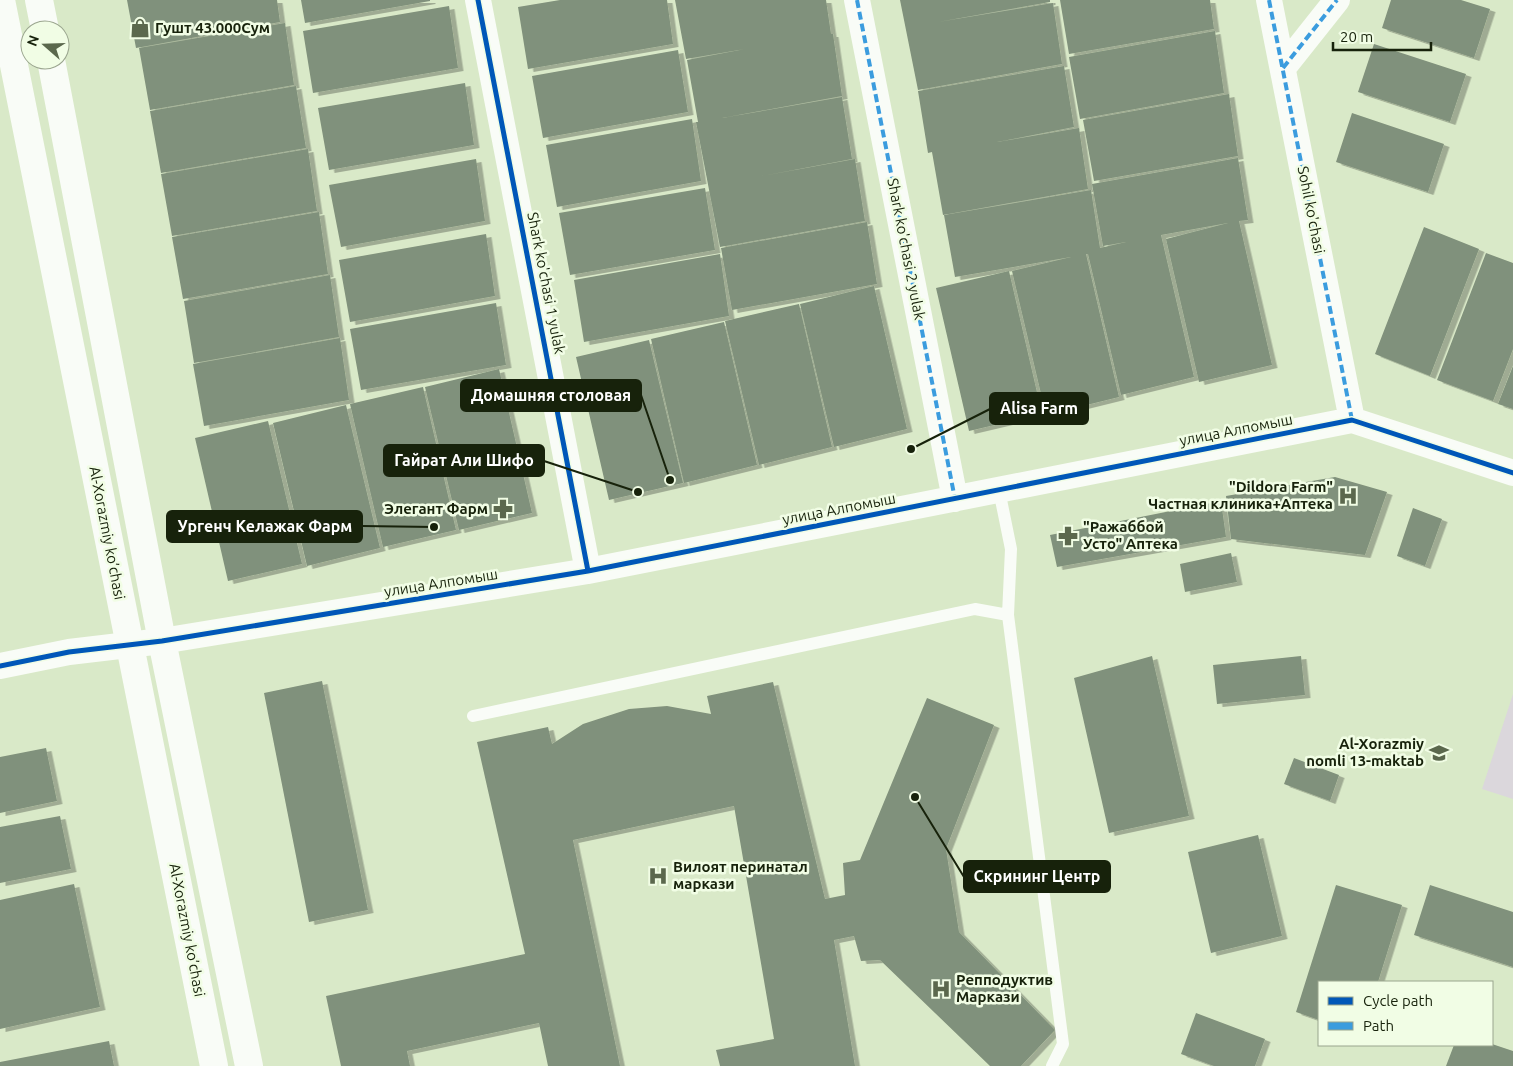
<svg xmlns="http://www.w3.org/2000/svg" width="1513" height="1066" font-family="Ubuntu,sans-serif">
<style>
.green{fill:#dbd7dc}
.building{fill:#80917b;filter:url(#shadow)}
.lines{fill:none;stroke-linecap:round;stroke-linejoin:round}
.lane{stroke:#f9fcf7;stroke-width:12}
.street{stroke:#f9fcf7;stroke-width:26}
.secondary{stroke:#f9fcf7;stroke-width:28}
.quiet{stroke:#3b9cde;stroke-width:4;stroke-dasharray:8 4;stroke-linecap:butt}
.cycleway-casing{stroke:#f1fde5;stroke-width:8}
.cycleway{stroke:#0057b8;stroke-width:5}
.labels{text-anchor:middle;stroke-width:5;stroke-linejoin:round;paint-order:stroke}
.poi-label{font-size:15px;font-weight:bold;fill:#17220b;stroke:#f1fde5;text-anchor:start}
.street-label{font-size:15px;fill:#17220b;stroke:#f1fde5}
.leader{fill:none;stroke:#17220b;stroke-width:2}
.callout-dot{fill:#17220b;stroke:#f1fde5;stroke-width:2}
.callout{fill:#17220b;stroke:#17220b;stroke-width:2}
.callout-label{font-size:16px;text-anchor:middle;font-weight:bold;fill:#fff}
</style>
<defs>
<filter id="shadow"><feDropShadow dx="5.5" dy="3" stdDeviation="0" flood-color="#0004"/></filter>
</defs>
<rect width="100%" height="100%" fill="#d9e9c8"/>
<!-- green -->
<path class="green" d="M 1513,694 L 1513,799 L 1482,789 Z"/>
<!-- building -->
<path class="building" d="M 127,0 L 277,0 L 280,22 L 136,48 Z
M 301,0 L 430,0 L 430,1 L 305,23 Z
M 560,0 L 667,0 L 673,44 L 528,69 L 518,7 Z
M 675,0 L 826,0 L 831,34 L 833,34 L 842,96 L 722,118 L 842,97 L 852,159 L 762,176 L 855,159 L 865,221 L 720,247 L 696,122 L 698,122 L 687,60 L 745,49 L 686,59 Z
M 900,0 L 1050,0 L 1050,2 L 938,22 L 1053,3 L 1062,64 L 918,90 Z
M 1060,0 L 1210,0 L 1214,29 L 1069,54 Z
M 1391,0 L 1461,0 L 1490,9 L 1474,58 L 1382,28 Z
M 449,6 L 458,68 L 313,93 L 303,31 Z
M 285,23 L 294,85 L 150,110 L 139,48 Z
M 1215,31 L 1224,93 L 1080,119 L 1069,57 Z
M 1374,44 L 1466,74 L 1450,122 L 1358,92 Z
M 678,50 L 688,112 L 543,138 L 532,76 Z
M 1064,66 L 1074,127 L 997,142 L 1079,128 L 1088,189 L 943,215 L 932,152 L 928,153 L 918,91 Z
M 465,83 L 474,145 L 329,170 L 318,108 Z
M 296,86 L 306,148 L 161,173 L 150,111 Z
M 1229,94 L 1238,156 L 1094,181 L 1083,120 Z
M 1352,113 L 1444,144 L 1428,192 L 1336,162 Z
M 692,119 L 701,181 L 557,207 L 546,145 Z
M 308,149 L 317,211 L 172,236 L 161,174 Z
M 1238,158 L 1248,220 L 1239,221 L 1272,365 L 1199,382 L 1166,239 L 1228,223 L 1161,235 L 1194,377 L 1121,395 L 1088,254 L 1086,254 L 1119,397 L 1046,415 L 1012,271 L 1071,257 L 955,277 L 944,215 L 1091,190 L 1100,248 L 1126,242 L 1103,246 L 1092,184 Z
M 476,159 L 485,221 L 341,247 L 329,185 Z
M 705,188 L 715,250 L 570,275 L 559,213 Z
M 319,212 L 328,274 L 183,299 L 172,237 Z
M 867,222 L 877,284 L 732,310 L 721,248 Z
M 1424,227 L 1479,249 L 1430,376 L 1375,354 Z
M 486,234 L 495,296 L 350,322 L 339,260 Z
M 1486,253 L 1513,263 L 1513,349 L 1493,401 L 1437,380 Z
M 720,254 L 729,316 L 584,342 L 574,280 Z
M 1009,271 L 1042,414 L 969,431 L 936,288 Z
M 330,275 L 339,337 L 194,363 L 184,301 Z
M 874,286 L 907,429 L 834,447 L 800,304 Z
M 496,303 L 506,365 L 361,390 L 350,329 Z
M 799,304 L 832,447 L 759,465 L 725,321 Z
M 724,322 L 757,465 L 684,483 L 651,339 Z
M 340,338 L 349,400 L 204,426 L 193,364 Z
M 649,340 L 683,483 L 609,500 L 576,357 Z
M 1513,366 L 1513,409 L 1498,404 Z
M 499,369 L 532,513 L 459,530 L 425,387 Z
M 423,387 L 456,530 L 383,547 L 350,404 Z
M 346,405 L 380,548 L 307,566 L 273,423 Z
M 268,421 L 302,564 L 228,581 L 195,438 Z
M 1335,477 L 1387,492 L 1365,555 L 1231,539 L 1226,496 Z
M 1221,501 L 1226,537 L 1057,567 L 1050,535 Z
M 1413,508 L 1442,519 L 1425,566 L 1397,556 Z
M 1231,553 L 1237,582 L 1185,592 L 1180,564 Z
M 1152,656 L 1189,816 L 1109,833 L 1074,678 Z
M 1301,656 L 1305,695 L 1217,704 L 1213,665 Z
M 322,681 L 368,910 L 309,922 L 264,693 Z
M 773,682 L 825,899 L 845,895 L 843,863 L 860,860 L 927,698 L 994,725 L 946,849 L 959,932 L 1055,1030 L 1021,1066 L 990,1066 L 880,960 L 861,961 L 854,936 L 834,940 L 855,1066 L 720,1066 L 716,1050 L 774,1039 L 734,806 L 573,840 L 620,1066 L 548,1066 L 539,1023 L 407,1051 L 410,1066 L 341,1066 L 326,996 L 525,954 L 477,742 L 548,727 L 552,744 L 583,724 L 629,709 L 667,706 L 711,714 L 707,696 Z
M 46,748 L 57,801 L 0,813 L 0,757 Z
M 1294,758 L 1339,775 L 1330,801 L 1284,784 Z
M 60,816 L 71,869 L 0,883 L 0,827 Z
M 1258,835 L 1282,936 L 1211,953 L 1188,852 Z
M 74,884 L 100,1007 L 0,1029 L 0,900 Z
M 1336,885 L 1402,905 L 1378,982 L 1319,982 L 1319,1020 L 1296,1012 Z
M 1430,885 L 1513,912 L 1513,967 L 1414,935 Z
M 1196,1013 L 1265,1039 L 1255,1066 L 1214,1066 L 1181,1054 Z
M 109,1041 L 114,1066 L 0,1066 L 0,1062 Z
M 1454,1045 L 1492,1044 L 1513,1051 L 1513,1066 L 1446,1066 Z"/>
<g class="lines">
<!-- lane -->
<path class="lane" d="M 1008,615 L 1063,1044 L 1052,1066
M 473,716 L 975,609 L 1008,615 L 1011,549 L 999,490"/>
<!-- street -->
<path class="street" d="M 478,0 L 588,571
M 857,0 L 955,499
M 1269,0 L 1352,420
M 1283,68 L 1337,0
M 0,666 L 69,652 L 162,641 L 588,571 L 1352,420 L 1513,473"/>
<!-- secondary -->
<path class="secondary" d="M 1,0 L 214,1066
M 39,0 L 45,30
M 51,60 L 162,641 L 249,1066"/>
<!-- quiet -->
<path class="quiet" d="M 857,0 L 955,499
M 1269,0 L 1352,420
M 1283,68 L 1337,0"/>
<defs>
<path id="cycleway" d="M 478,0 L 588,571
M 0,666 L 69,652 L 162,641 L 588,571 L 1352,420 L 1513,473"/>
</defs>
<!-- cycleway casing -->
<use href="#cycleway" class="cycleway-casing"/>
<!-- cycleway -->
<use href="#cycleway" class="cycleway"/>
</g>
<!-- icons -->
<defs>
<symbol id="shop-bare" viewBox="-9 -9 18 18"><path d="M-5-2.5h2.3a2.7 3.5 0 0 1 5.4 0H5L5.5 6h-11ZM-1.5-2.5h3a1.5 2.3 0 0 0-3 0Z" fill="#5b684d" stroke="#f1fde5" stroke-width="2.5" paint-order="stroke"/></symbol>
<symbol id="hospital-bare" viewBox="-9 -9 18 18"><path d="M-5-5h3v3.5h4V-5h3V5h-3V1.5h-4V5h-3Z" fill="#5b684d" stroke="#f1fde5" stroke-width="2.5" paint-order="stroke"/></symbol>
<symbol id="pharmacy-bare" viewBox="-9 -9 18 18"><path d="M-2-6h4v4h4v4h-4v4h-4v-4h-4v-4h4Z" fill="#5b684d" stroke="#f1fde5" stroke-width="2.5" paint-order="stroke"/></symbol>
<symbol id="school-bare" viewBox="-9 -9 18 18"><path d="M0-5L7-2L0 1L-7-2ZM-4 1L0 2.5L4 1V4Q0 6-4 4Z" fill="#5b684d" stroke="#f1fde5" stroke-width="2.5" paint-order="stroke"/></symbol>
</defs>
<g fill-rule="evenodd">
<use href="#shop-bare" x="126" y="14" width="28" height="28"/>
<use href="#hospital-bare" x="1334" y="482" width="28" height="28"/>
<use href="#pharmacy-bare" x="489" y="495" width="28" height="28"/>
<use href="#pharmacy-bare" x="1054" y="522" width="28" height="28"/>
<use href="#school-bare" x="1425" y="739" width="28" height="28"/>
<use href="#hospital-bare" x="644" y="862" width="28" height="28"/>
<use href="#hospital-bare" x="927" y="975" width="28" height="28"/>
</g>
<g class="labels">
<!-- poi labels -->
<g class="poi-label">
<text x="155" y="33">Гушт 43.000Сум</text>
<text x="1333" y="492" text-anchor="end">"Dildora Farm"<tspan x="1333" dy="17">Частная клиника+Аптека</tspan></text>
<text x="488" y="514" text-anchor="end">Элегант Фарм</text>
<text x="1083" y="532">"Ражаббой<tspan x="1083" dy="17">Усто" Аптека</tspan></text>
<text x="1424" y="749" text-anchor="end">Аl-Xоrаzmiy<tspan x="1424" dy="17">nоmli 13-mаktаb</tspan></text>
<text x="673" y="872">Вилоят перинатал<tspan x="673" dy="17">маркази</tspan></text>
<text x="956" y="985">Репподуктив<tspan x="956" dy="17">Маркази</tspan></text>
</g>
<!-- street labels -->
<g class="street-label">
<text transform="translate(1311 210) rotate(79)" y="5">Sohil ko'chasi</text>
<text transform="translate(906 249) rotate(79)" y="5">Shark ko'chasi 2 yulak</text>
<text transform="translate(546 283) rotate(79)" y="5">Shark ko'chasi 1 yulak</text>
<text transform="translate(1236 430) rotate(-11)" y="5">улица Алпомыш</text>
<text transform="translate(839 509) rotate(-11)" y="5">улица Алпомыш</text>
<text transform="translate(107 533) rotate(79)" y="5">Al-Xorazmiy ko’chasi</text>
<text transform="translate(441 583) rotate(-9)" y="5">улица Алпомыш</text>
<text transform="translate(187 930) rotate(79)" y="5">Al-Xorazmiy ko’chasi</text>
</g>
</g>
<!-- callouts -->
<path class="leader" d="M670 480L641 395M911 449L990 409M638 492L544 461M434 527L362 526M915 797L964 877"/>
<g class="callout-dot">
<circle cx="670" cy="480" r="5"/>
<circle cx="911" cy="449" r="5"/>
<circle cx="638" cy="492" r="5"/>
<circle cx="434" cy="527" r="5"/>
<circle cx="915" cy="797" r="5"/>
</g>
<g class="callout">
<rect x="461" y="380" width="180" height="31" rx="5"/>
<rect x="990" y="393" width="98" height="31" rx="5"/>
<rect x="384" y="445" width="160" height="31" rx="5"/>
<rect x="167" y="511" width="195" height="31" rx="5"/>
<rect x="964" y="861" width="146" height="31" rx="5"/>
</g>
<g class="callout-label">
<text x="551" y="401">Домашняя столовая</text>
<text x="1039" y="414">Alisa Farm</text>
<text x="464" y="466">Гайрат Али Шифо</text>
<text x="265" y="532">Ургенч Келажак Фарм</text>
<text x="1037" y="882">Скрининг Центр</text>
</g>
<!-- legend -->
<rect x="1318" y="981" width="175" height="65" fill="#f1fde5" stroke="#9aa58e"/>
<rect x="1328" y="997" width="25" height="8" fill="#0057b8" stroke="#9aa58e"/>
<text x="1363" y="1006" font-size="15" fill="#17220b">Cycle path</text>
<rect x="1328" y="1022" width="25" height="8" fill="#3b9cde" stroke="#9aa58e"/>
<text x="1363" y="1031" font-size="15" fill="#17220b">Path</text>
<!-- north arrow -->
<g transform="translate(45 45) rotate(290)"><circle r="24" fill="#f1fde5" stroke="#9aa58e"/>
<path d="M0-4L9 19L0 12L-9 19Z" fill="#5b684d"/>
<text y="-8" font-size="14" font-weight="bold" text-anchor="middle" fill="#17220b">N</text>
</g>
<!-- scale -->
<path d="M1333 42v8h98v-8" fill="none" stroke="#17220b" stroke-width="2.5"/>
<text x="1340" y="42" font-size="15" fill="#17220b" stroke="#f1fde5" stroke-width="4" paint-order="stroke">20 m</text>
</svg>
